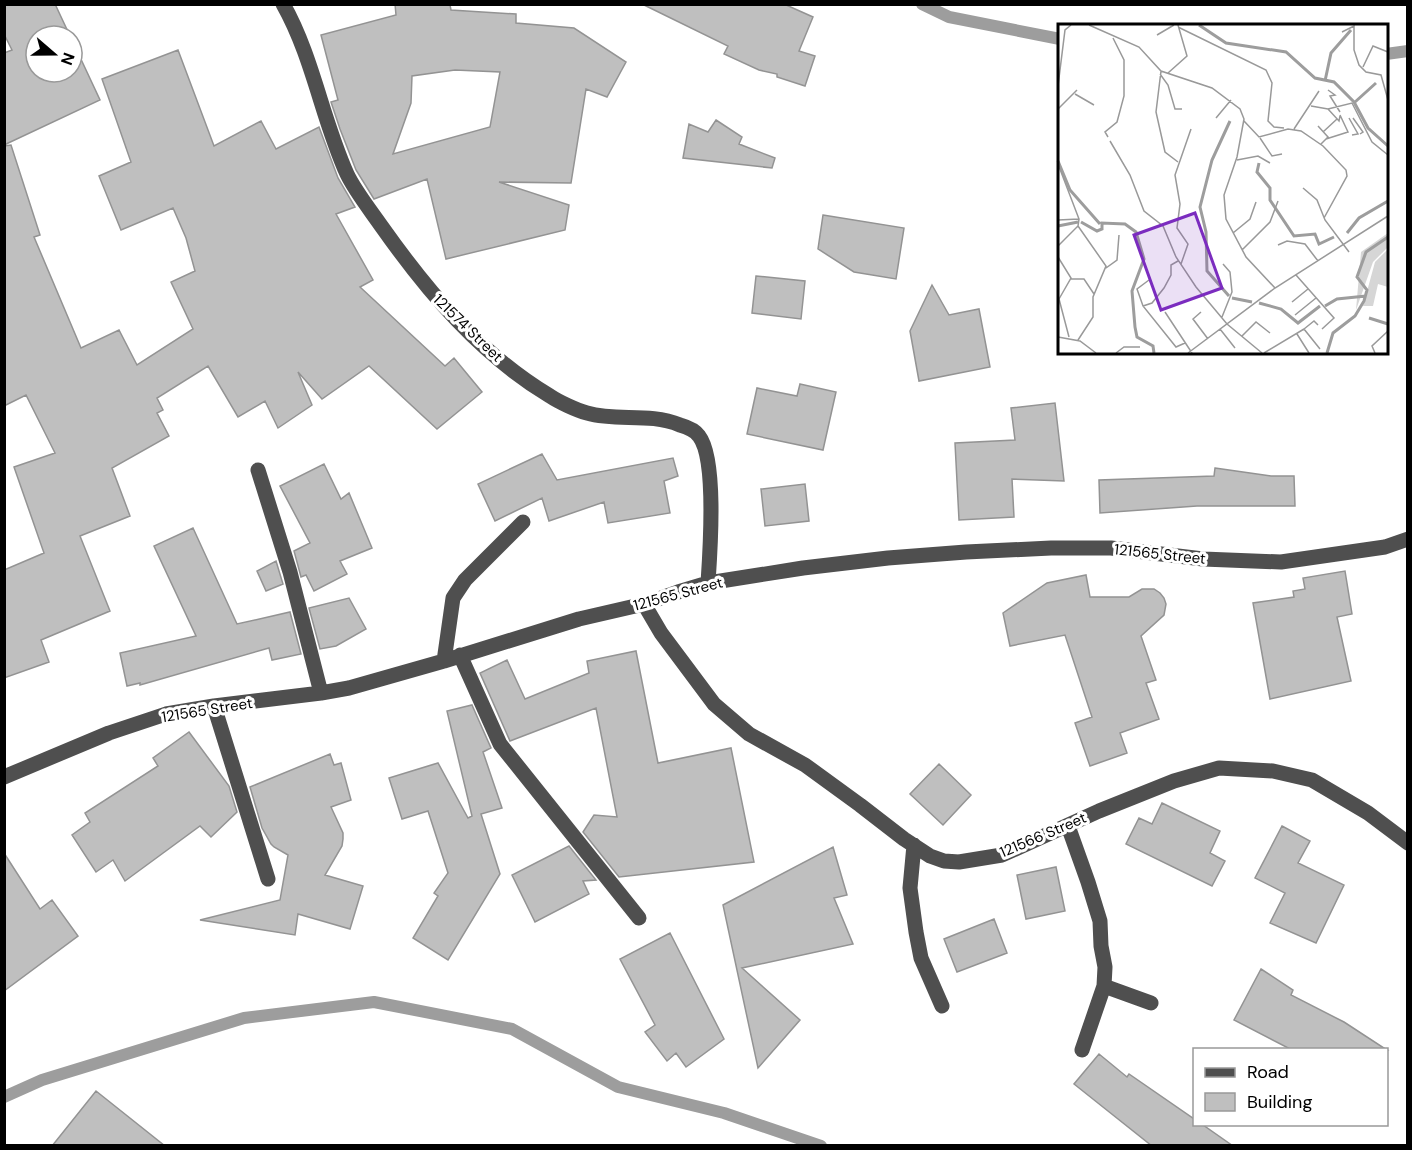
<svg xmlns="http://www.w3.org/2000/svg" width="1412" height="1150" font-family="'DM Sans',sans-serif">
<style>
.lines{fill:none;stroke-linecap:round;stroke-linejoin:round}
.stream{stroke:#9d9d9d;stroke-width:12}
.building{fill:#bfbfbf;stroke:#939393;stroke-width:1.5;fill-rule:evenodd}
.minor{stroke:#4f4f4f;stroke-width:15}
.labels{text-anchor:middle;stroke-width:6;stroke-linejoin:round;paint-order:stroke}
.street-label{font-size:15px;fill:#000;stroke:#fff}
.inset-river{fill:none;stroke:#9d9d9d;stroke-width:3}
.inset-road{fill:none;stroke:#999;stroke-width:1.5}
.view{fill:#7b2cbf;fill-opacity:0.15;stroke:#7b2cbf;stroke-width:3}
.inset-edge{fill:none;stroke:#000;stroke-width:3}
</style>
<rect width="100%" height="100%" fill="#fff"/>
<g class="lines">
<!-- stream -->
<path class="stream" d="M 922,4 L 949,17 L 1060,39
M 1386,54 L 1408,51
M 4,1097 L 42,1080 L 244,1018 L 374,1002 L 512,1029 L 618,1087 L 724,1113 L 821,1146"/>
</g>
<!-- building -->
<path class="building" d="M 4,4 L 55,4 L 70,36 L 36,36 L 36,72 L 72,72 L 72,40 L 100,100 L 4,145 L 4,53 L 12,50 L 4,34 Z
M 395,4 L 450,5 L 451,10 L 516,14 L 516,23 L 574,28 L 626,62 L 607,97 L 586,89 L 571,183 L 499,182 L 569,205 L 565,230 L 446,259 L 427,179 L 374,199 L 356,170 L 340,129 L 331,102 L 338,100 L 321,35 L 396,15 ZM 455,70 L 500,72 L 490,127 L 393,154 L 411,103 L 412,76 Z
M 642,4 L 784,4 L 813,17 L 799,51 L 815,56 L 805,86 L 777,77 L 777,74 L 759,70 L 724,54 L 728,46 Z
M 178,50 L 214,146 L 261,121 L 276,149 L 319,127 L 338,178 L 355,207 L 336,214 L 373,280 L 360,287 L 445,366 L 454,358 L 482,392 L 437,429 L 369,366 L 322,399 L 298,372 L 312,405 L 278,428 L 265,401 L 238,417 L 208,366 L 157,398 L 163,410 L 157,413 L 169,436 L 112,468 L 130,516 L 80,536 L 110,611 L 41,640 L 49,662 L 4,678 L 4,570 L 44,553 L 14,467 L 55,453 L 26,395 L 4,406 L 4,146 L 11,145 L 40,235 L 34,237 L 81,348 L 119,330 L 137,365 L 193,329 L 171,282 L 195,271 L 186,238 L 173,208 L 121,230 L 99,176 L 131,162 L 102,79 Z
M 716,120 L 742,137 L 739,144 L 775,158 L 772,168 L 683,158 L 689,124 L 708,132 Z
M 823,215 L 904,228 L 896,279 L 854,272 L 818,249 Z
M 756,276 L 805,281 L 801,319 L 752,313 Z
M 932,285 L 949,315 L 979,309 L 990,367 L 919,381 L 910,331 Z
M 800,384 L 836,392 L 823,450 L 747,434 L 757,388 L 797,396 Z
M 1055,403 L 1064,481 L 1012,479 L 1014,517 L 959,520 L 955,443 L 1015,440 L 1011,408 Z
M 542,454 L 557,480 L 673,458 L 678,476 L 664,481 L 670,513 L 608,523 L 604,502 L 549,521 L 542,498 L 495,521 L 478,484 Z
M 324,464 L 341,499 L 349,493 L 372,548 L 340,561 L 347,574 L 314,591 L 306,575 L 301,577 L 294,551 L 310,543 L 280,486 Z
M 1215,468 L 1271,476 L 1294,476 L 1295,506 L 1197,506 L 1100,513 L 1099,480 L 1214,476 Z
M 805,484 L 809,521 L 765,526 L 761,489 Z
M 193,528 L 237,624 L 290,612 L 301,654 L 272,660 L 269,648 L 140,685 L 140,683 L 127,686 L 120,653 L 196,636 L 154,546 Z
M 276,561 L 283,584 L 266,591 L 257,571 Z
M 1345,571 L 1352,614 L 1337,617 L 1351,681 L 1270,699 L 1253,603 L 1294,597 L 1293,591 L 1305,589 L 1303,578 Z
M 1086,575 L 1090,597 L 1129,597 L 1142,589 L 1154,589 L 1160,593 L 1164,598 L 1166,604 L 1164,615 L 1141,636 L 1156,680 L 1146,683 L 1159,719 L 1120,733 L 1127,753 L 1090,766 L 1075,723 L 1092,717 L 1065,635 L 1010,646 L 1003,613 L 1047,583 Z
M 349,598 L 366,629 L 336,646 L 320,649 L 309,608 Z
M 636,651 L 658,763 L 731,748 L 754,862 L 619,877 L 583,832 L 594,815 L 617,817 L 596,708 L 510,741 L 480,673 L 507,660 L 525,699 L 589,673 L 587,661 Z
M 472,705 L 491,748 L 483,752 L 502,808 L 481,814 L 500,874 L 448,960 L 413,938 L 438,896 L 434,893 L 448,873 L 428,811 L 402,819 L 389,778 L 438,763 L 468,818 L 472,816 L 447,711 Z
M 189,732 L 229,786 L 237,812 L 211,837 L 200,826 L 125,881 L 113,860 L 96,872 L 72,835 L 90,822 L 85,813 L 158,766 L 153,758 Z
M 330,754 L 334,765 L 341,763 L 351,800 L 331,807 L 343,833 L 343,839 L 342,846 L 325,875 L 363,886 L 350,929 L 298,914 L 295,935 L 200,920 L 280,900 L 288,855 L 274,847 L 271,844 L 262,828 L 250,787 Z
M 939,764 L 971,795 L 943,825 L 910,794 Z
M 1162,803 L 1220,831 L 1210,853 L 1225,861 L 1212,886 L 1126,844 L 1139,818 L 1152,824 Z
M 1282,826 L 1310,841 L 1298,863 L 1344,885 L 1316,943 L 1270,923 L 1285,893 L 1255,878 Z
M 569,846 L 596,880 L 583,881 L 589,894 L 535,922 L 512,875 Z
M 833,847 L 847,895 L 834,898 L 853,944 L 742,968 L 800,1020 L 758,1068 L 723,905 Z
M 4,853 L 40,909 L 52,900 L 78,936 L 4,991 Z
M 1056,867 L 1065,911 L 1026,919 L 1017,875 Z
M 994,919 L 1007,953 L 957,972 L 944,939 Z
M 670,933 L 724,1039 L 686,1067 L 676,1053 L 667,1061 L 645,1032 L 655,1025 L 620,959 Z
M 1261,969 L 1293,990 L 1291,995 L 1344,1022 L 1387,1050 L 1292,1050 L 1234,1020 Z
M 1099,1054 L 1127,1077 L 1129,1074 L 1194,1119 L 1194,1125 L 1203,1125 L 1233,1146 L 1152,1146 L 1074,1084 Z
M 96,1091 L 165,1146 L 52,1146 Z"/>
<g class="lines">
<!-- minor -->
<path class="minor" d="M 283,4 C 313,57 322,119 347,174 C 355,191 371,211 382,227 C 428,292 480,354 550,396 C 559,402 576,410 587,413 C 618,422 648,412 680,425 C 687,427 695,430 699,436 C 717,459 710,553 708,583
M 258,470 L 290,572 L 321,693
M 644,604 L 661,633 L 714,704 L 749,734 L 805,765 L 860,805 L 904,839 L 930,856 L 944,861 L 959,862 L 1002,855 L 1099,811 L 1174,781 L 1219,768 L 1273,771 L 1312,780 L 1368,813 L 1408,843
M 460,655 L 500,744 L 639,918
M 444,661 L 453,598 L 465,580 L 523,522
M 214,706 L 268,879
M 4,777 L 109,733 L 166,714 L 214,706 L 321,693 L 349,688 L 444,661 L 579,619 L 644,604 L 678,592 L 708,583 L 803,568 L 888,558 L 966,552 L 1051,548 L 1111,548 L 1203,559 L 1281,562 L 1385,547 L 1408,539
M 1068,826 L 1088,882 L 1100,921 L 1101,946 L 1105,967 L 1104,986 L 1082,1050
M 914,845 L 910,888 L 916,932 L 921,958 L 942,1006
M 1104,986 L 1151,1003"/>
</g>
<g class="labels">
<!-- street labels -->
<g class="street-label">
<text transform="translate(468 328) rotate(44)" y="5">121574 Street</text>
<text transform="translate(1160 554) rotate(6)" y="5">121565 Street</text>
<text transform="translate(678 594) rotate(-15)" y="5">121565 Street</text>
<text transform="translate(207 710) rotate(-9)" y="5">121565 Street</text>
<text transform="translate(1043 835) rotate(-23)" y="5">121566 Street</text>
</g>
</g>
<!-- overview -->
<g transform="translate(1058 24)">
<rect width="330" height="330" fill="#fff"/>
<path d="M 330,225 L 330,263 L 320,260 L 315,282 L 305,282 L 317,238 Z" fill="#d6d6d6"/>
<path d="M 330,209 L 330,223 L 315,238 L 298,286 L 303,228 Z" fill="#d6d6d6"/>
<path class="inset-river" d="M 141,1 L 168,19 L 228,28 L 257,54 L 276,58 L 296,78 L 310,104 L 330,122M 267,57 L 273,29 L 293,6M 297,78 L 318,59M 0,137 L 12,166 L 42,200M 201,139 L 199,148 L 212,164 L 212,176 L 236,212 L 257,210 L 261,220 L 276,213M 23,198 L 39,207 L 44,205 L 44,199 L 67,200 L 78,208 L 86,235 L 74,267 L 77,303 L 79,313 L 95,322 L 96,329M 0,202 L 20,198M 289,209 L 301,194 L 330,177M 171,272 L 149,247 L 148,208 L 142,183 L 154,136 L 172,97M 174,274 L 194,278M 201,279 L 223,285 L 240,299 L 262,282M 267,282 L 279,275 L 308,272M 311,294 L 330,300M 269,329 L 275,309 L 297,292 L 306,277 L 309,266 L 299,253 L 308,228 L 330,213"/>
<path class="inset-road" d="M 31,1 L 81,23 L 103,47 L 154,64 L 182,85 L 186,95 L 179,133 L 166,171 L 168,195 L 188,233 L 217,264M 120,3 L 208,46 L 214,59 L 210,97 L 216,103 L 226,104M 284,8 L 296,2 L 296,26 L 301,41 L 308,48 L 323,51 L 330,76M 99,11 L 116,1M 305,43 L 315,22 L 330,28M 103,47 L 98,88 L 107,128 L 120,138M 110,49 L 129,32 L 120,1M 102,50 L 110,61 L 117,85 L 124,85M 0,62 L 7,6 L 13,1M 270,66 L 277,71 L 272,72 L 282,88M 17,70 L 36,81M 253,82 L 270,85 L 294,79 L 314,118 L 330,131M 0,85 L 19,66M 270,85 L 281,97 L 282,92M 158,94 L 173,76M 291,94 L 300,110 L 294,111M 295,94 L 305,108 L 302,110M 186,97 L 201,113 L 230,105 L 243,107 L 265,122 L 288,146 L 289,152 L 266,194M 260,102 L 270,113 L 263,120M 236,105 L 261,67M 265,108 L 279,95M 50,113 L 47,108 L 59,98 L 66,72 L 66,36 L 55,14M 202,114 L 214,132 L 224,130M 268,115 L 290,108 L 282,91M 52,117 L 72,151 L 86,187 L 105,202 L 118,233 L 138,263 L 169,300 L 204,329M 179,136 L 200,132 L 212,139M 0,140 L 21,195 L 20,202 L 0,222M 245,164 L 259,176 L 267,196 L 291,228M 0,196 L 21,195M 175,209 L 192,195 L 198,178M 220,221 L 229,217 L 247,220 L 260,237M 184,226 L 212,198 L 220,177M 0,233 L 13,254 L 1,275M 123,240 L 130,220 L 119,204 L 122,180 L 117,151 L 133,105M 48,244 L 59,236 L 61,211M 238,251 L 276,294 L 264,305M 13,255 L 26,255 L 36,270M 91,256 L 79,265 L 85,282 L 118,323 L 127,319M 1,275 L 11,313M 234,278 L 250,265M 85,282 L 94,279 L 106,264 L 113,251 L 113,241 L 120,237M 107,288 L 134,329M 143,288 L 135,295 L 150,315M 237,291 L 258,274M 164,293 L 174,268 L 172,248 L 165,240M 260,301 L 256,297 L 246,305 L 262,325M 162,305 L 177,324M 239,310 L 251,329M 184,312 L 198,298 L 212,309M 0,313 L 22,317 L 38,329M 20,316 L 35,293 L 35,273 L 48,242 L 20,202M 58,329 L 66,323 L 82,323M 130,329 L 217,264 L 330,192M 206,329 L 246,305M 317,329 L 314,322 L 330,307"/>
<path class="view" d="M 137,189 L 164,264 L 103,286 L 76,211 Z"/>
<rect width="330" height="330" class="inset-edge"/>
</g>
<!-- border -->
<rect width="1412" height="1150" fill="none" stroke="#000000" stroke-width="12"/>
<!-- legend -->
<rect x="1193" y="1048" width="195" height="78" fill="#ffffff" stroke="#999999" stroke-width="1.5"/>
<rect x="1205" y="1068" width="30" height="9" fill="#4f4f4f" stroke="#999999" stroke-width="1.5"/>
<text x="1247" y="1078" font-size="18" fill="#000000">Road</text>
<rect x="1205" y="1093" width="30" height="18" fill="#bfbfbf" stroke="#999999" stroke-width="1.5"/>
<text x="1247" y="1108" font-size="18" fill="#000000">Building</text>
<!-- north arrow -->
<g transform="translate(54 54) rotate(110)"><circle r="28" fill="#ffffff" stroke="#999999" stroke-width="1.5"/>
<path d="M0-4.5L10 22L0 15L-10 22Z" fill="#000000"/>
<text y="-9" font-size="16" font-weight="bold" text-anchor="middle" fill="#000000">N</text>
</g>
</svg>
